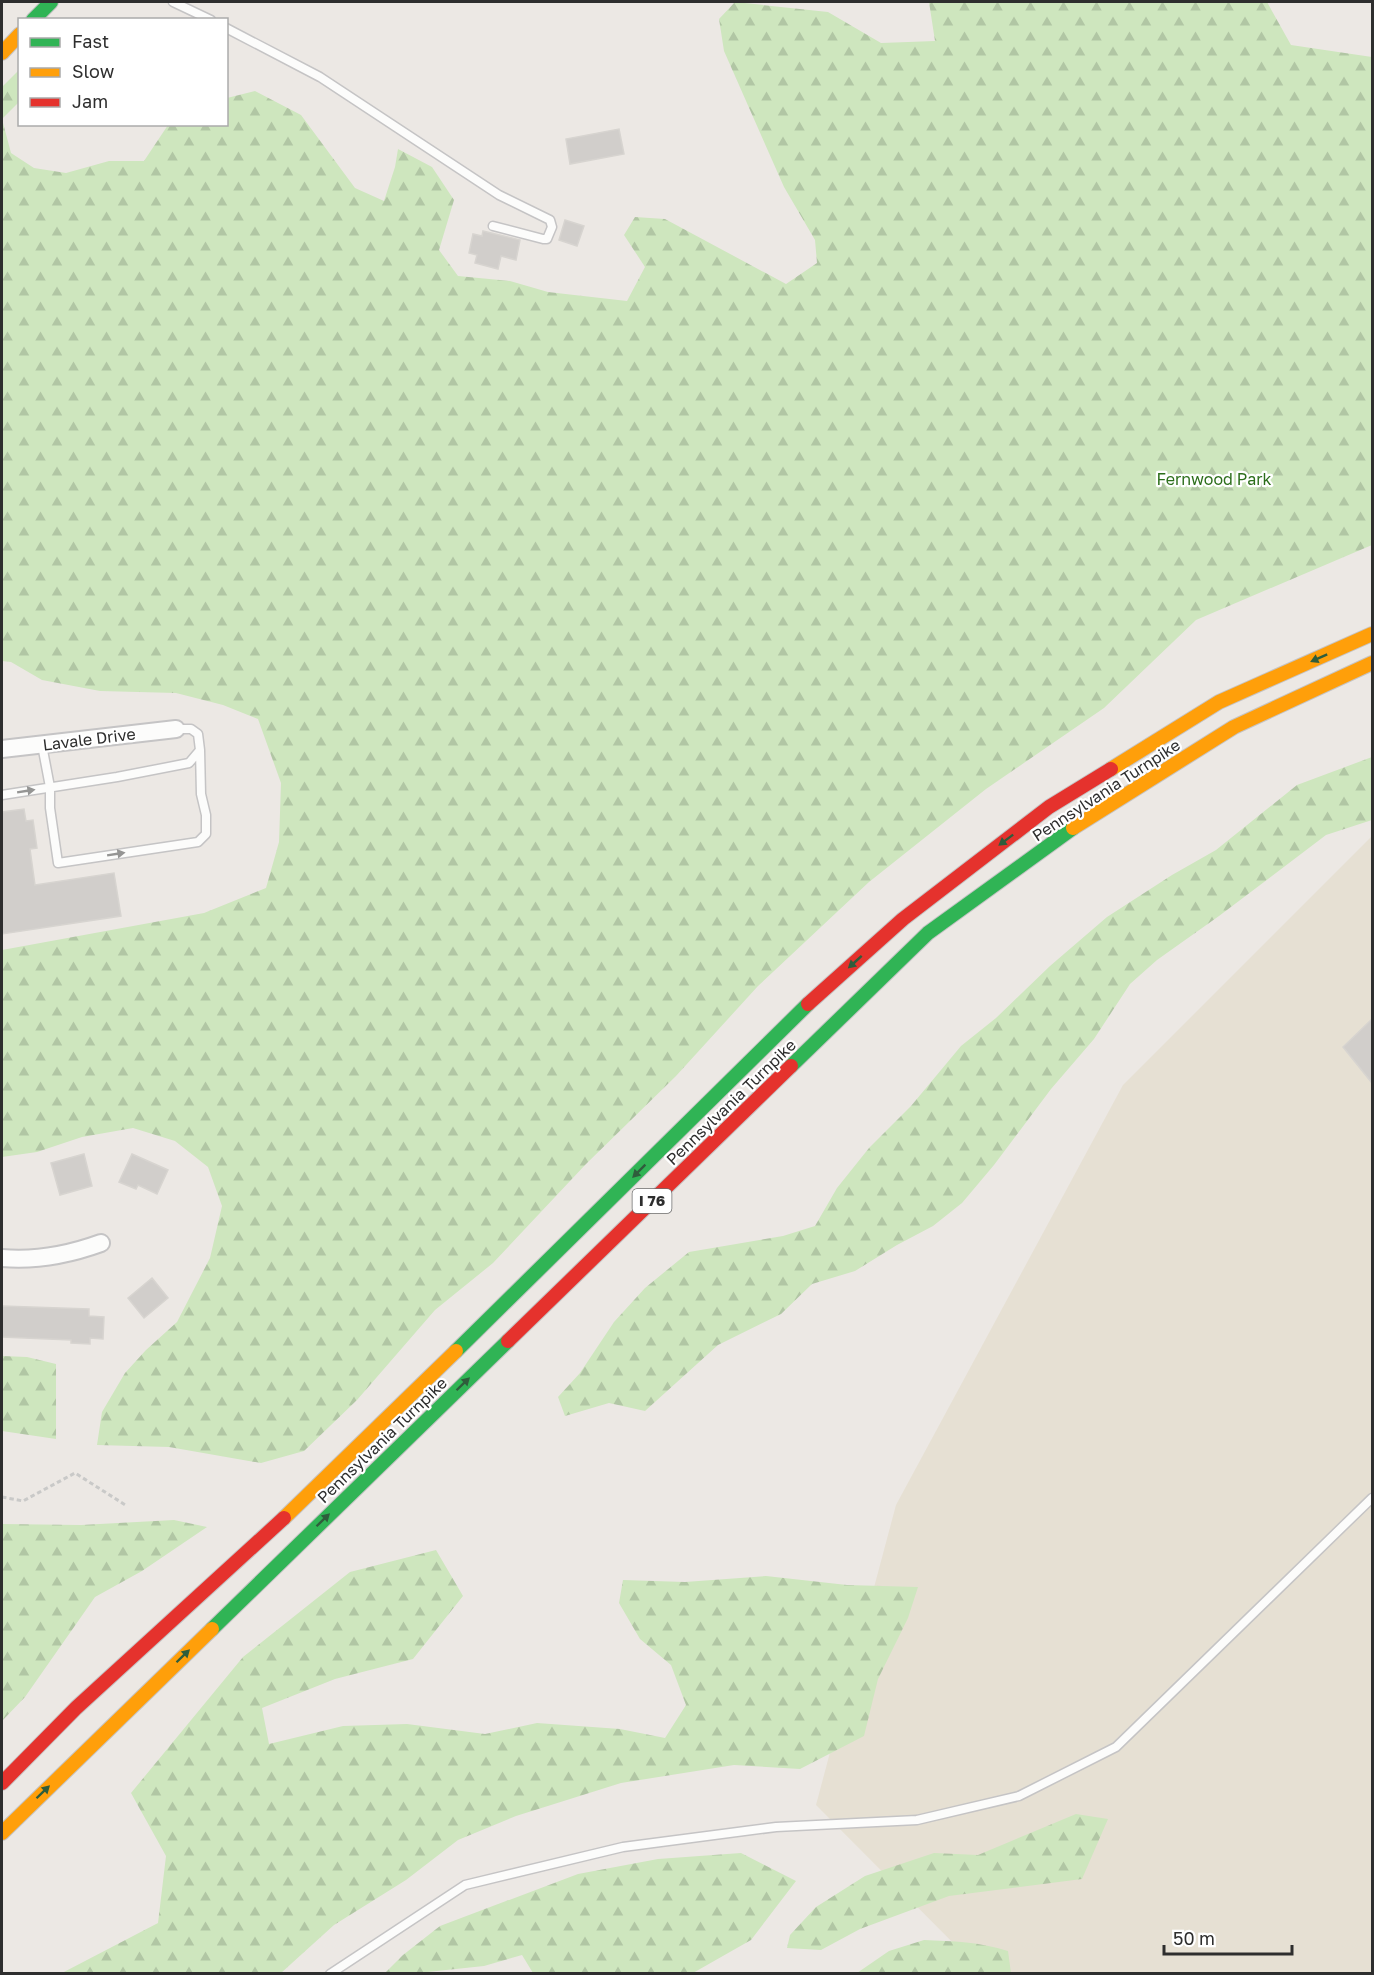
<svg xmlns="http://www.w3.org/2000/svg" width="1374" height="1975" font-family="'Golos Text',sans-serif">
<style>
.education{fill:#e6e0d3}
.forest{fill:url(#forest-firs)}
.building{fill:#d1cecb;stroke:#d7d4d0;stroke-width:1.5}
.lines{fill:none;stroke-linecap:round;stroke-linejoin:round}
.lane-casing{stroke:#c5c4c5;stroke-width:11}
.street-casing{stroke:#c5c4c5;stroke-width:20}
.fast-casing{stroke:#c5c4c5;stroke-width:16}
.slow-casing{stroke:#c5c4c5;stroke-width:16}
.jam-casing{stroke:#c5c4c5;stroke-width:16}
.path{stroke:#c9c9c8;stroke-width:3;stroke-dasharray:4.5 3;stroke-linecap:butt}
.lane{stroke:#fcfcfb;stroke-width:8}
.street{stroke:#fcfcfb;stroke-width:16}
.fast{stroke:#30b455;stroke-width:14}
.slow{stroke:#ff9f0a;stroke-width:14}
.jam{stroke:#e5322d;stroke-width:14}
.oneway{fill:#2f5d3c}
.oneway2{fill:#959594}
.labels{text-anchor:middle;stroke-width:4.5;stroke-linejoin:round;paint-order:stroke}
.shield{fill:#fff;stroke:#6d6d6d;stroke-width:1.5}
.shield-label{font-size:15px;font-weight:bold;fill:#2e2e2e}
.park-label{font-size:16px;fill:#2c6e1b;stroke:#fff}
.street-label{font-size:16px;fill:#2e2e2e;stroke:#fff}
</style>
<defs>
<pattern id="forest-firs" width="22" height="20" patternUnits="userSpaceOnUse" patternTransform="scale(1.5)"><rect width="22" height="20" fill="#cee6be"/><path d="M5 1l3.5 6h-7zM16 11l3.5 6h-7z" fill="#b1c6a4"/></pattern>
</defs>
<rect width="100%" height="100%" fill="#ece8e4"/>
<!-- education -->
<path class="education" d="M 1372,836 L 1372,1973 L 983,1973 L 816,1805 L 896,1505 L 1123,1085 Z"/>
<!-- forest -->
<path class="forest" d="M 735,2 L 828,12 L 881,43 L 935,41 L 929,2 L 1267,2 L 1291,45 L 1372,57 L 1372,545 L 1196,620 L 1104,708 L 986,789 L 869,882 L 758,986 L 676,1076 L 586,1164 L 493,1263 L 435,1310 L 357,1400 L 304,1451 L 261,1463 L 169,1447 L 97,1445 L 102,1412 L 125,1373 L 146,1350 L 177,1322 L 210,1258 L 222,1206 L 208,1167 L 175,1141 L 133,1128 L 82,1137 L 37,1152 L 2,1157 L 2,950 L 204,913 L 266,888 L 279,842 L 281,783 L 258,719 L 223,705 L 176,693 L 100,691 L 42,680 L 11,662 L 2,661 L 2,87 L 19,70 L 19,102 L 2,119 L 11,153 L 34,168 L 66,173 L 109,161 L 144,161 L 168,125 L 226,124 L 227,98 L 255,91 L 301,115 L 355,188 L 384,201 L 395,167 L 398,149 L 432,167 L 454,200 L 439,250 L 458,276 L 510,281 L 548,292 L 627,301 L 645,267 L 624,235 L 635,217 L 665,219 L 786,284 L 817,263 L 815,240 L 784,187 L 724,51 L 719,19 Z
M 1372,757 L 1372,820 L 1326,835 L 1219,916 L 1157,960 L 1130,984 L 1094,1039 L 1051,1089 L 994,1165 L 962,1203 L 933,1226 L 897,1245 L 855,1271 L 812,1284 L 781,1314 L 718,1345 L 645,1411 L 609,1403 L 565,1416 L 558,1397 L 580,1373 L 614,1322 L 645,1288 L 689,1252 L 783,1236 L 815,1226 L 837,1188 L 869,1148 L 911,1106 L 961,1046 L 996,1018 L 1050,966 L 1107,917 L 1172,875 L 1216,850 L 1297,785 Z
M 2,1356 L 27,1357 L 56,1364 L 56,1439 L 2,1431 Z
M 174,1520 L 207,1527 L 142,1571 L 95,1597 L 25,1697 L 2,1721 L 2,1524 L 81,1525 Z
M 436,1550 L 463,1596 L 413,1659 L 335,1679 L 262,1708 L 269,1744 L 343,1726 L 407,1724 L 485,1734 L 537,1723 L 620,1729 L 665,1738 L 686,1705 L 671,1665 L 640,1639 L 619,1603 L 623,1580 L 685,1582 L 766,1576 L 847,1585 L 918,1587 L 908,1618 L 878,1679 L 864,1736 L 800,1769 L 734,1765 L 621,1783 L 516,1816 L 458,1840 L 406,1880 L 334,1925 L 281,1973 L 62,1973 L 158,1923 L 166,1856 L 131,1793 L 243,1657 L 350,1572 Z
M 1076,1814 L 1108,1819 L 1082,1879 L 949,1896 L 860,1929 L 821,1950 L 787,1948 L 790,1935 L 816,1907 L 865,1876 L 934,1853 L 978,1855 Z
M 741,1853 L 796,1881 L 751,1940 L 693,1973 L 533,1973 L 522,1955 L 484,1966 L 418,1973 L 385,1973 L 403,1955 L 440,1926 L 578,1874 L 658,1859 Z
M 924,1940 C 953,1941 980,1942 1008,1951 L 1011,1973 L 857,1973 L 889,1951 Z"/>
<!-- building -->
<path class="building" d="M 619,129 L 624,154 L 570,164 L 566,139 Z
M 565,220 L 584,226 L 577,246 L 559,240 Z
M 483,231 L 520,240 L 516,260 L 501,256 L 498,269 L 475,263 L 477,255 L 469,253 L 473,234 L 482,236 Z
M 24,809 L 26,821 L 33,820 L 37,848 L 30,849 L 35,885 L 114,873 L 121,916 L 2,934 L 2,812 Z
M 1372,1019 L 1372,1083 L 1343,1047 Z
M 84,1154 L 92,1186 L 60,1195 L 51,1163 Z
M 132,1154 L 168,1170 L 157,1194 L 138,1185 L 136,1189 L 119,1182 Z
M 152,1278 L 168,1298 L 144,1318 L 128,1298 Z
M 2,1306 L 89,1309 L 89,1316 L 104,1317 L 103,1339 L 90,1338 L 90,1344 L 71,1343 L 71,1340 L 2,1337 Z"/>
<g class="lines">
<defs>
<path id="lane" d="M 173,2 L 211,20
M 226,28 L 320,77 L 499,195 L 550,220 L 552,227 L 547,239 L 543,239 L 493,226
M 42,745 L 50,787 L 50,808 L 58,863 L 198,842 L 206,834 L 206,815 L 201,794 L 200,750
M 2,795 L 117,777 L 189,763 L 200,750 L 198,734 L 191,729 L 176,729
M 330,1974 L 465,1885 L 623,1847 L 776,1827 L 917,1820 L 1019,1796 L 1116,1747 L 1372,1498"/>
<path id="street" d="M 2,749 L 176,729
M 2,1258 C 36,1261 68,1255 101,1243"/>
<path id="fast" d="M 33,20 L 51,2
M 791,1066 L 928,933 L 1073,828
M 456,1351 L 808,1004
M 212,1629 L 508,1341"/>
<path id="slow" d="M 2,53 L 20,34
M 1111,769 L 1219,702 L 1372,634
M 1073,828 L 1234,727 L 1372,663
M 284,1518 L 456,1351
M 2,1833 L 212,1629"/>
<path id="jam" d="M 808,1004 L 903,919 L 1049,807 L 1111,769
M 508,1341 L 791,1066
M 2,1783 L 76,1708 L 284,1518"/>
</defs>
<!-- lane casing -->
<use href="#lane" class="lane-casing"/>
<!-- street casing -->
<use href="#street" class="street-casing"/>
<!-- fast casing -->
<use href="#fast" class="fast-casing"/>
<!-- slow casing -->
<use href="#slow" class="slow-casing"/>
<!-- jam casing -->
<use href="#jam" class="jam-casing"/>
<!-- path -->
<path class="path" d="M 2,1497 L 23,1501 L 75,1473 L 127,1506"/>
<!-- lane -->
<use href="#lane" class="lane"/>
<!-- street -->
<use href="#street" class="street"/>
<!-- fast -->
<use href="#fast" class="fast"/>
<!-- slow -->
<use href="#slow" class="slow"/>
<!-- jam -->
<use href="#jam" class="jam"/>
</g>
<!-- one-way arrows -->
<defs><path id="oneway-solid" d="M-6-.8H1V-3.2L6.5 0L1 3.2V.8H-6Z" transform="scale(1.5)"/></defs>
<g class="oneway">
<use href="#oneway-solid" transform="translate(1319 658) rotate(156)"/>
<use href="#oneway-solid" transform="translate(1006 840) rotate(143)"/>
<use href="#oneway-solid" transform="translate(855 962) rotate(138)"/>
<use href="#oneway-solid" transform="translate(639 1171) rotate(135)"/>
<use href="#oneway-solid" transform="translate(463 1384) rotate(-44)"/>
<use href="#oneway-solid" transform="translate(323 1520) rotate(-44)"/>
<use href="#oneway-solid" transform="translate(183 1656) rotate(-44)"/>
<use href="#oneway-solid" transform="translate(43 1792) rotate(-44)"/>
</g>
<g class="oneway2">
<use href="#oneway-solid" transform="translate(26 791) rotate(-9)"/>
<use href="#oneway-solid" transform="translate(116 854) rotate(-9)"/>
</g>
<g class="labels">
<!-- shield labels -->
<rect class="shield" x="632.5" y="1189" width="39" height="24" rx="4.5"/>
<g class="shield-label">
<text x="652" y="1206">I 76</text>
</g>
<!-- park labels -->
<g class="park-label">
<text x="1214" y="485">Fernwood Park</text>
</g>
<!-- street labels -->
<g class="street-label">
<text transform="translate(89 739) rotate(-7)" y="6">Lavale Drive</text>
<text transform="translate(1106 790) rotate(-33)" y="6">Pennsylvania Turnpike</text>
<text transform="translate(731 1102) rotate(-44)" y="6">Pennsylvania Turnpike</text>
<text transform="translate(382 1440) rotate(-44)" y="6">Pennsylvania Turnpike</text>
</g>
</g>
<!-- border -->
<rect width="1374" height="1975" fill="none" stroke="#2e2e2e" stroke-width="6"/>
<!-- legend -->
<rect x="18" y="18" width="210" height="108" fill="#ffffff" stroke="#ababab" stroke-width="1.5"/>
<rect x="30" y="38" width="30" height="9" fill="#30b455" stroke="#ababab" stroke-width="1.5"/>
<text x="72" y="48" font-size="18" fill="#2e2e2e">Fast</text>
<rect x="30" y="68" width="30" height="9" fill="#ff9f0a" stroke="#ababab" stroke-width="1.5"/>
<text x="72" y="78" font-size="18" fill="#2e2e2e">Slow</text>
<rect x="30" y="98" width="30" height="9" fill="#e5322d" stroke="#ababab" stroke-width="1.5"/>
<text x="72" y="108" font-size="18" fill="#2e2e2e">Jam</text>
<!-- scale -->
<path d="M1164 1945v9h128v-9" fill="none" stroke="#2e2e2e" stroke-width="3"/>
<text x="1173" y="1945" font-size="18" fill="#2e2e2e" stroke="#ffffff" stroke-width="4.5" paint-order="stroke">50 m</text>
</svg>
